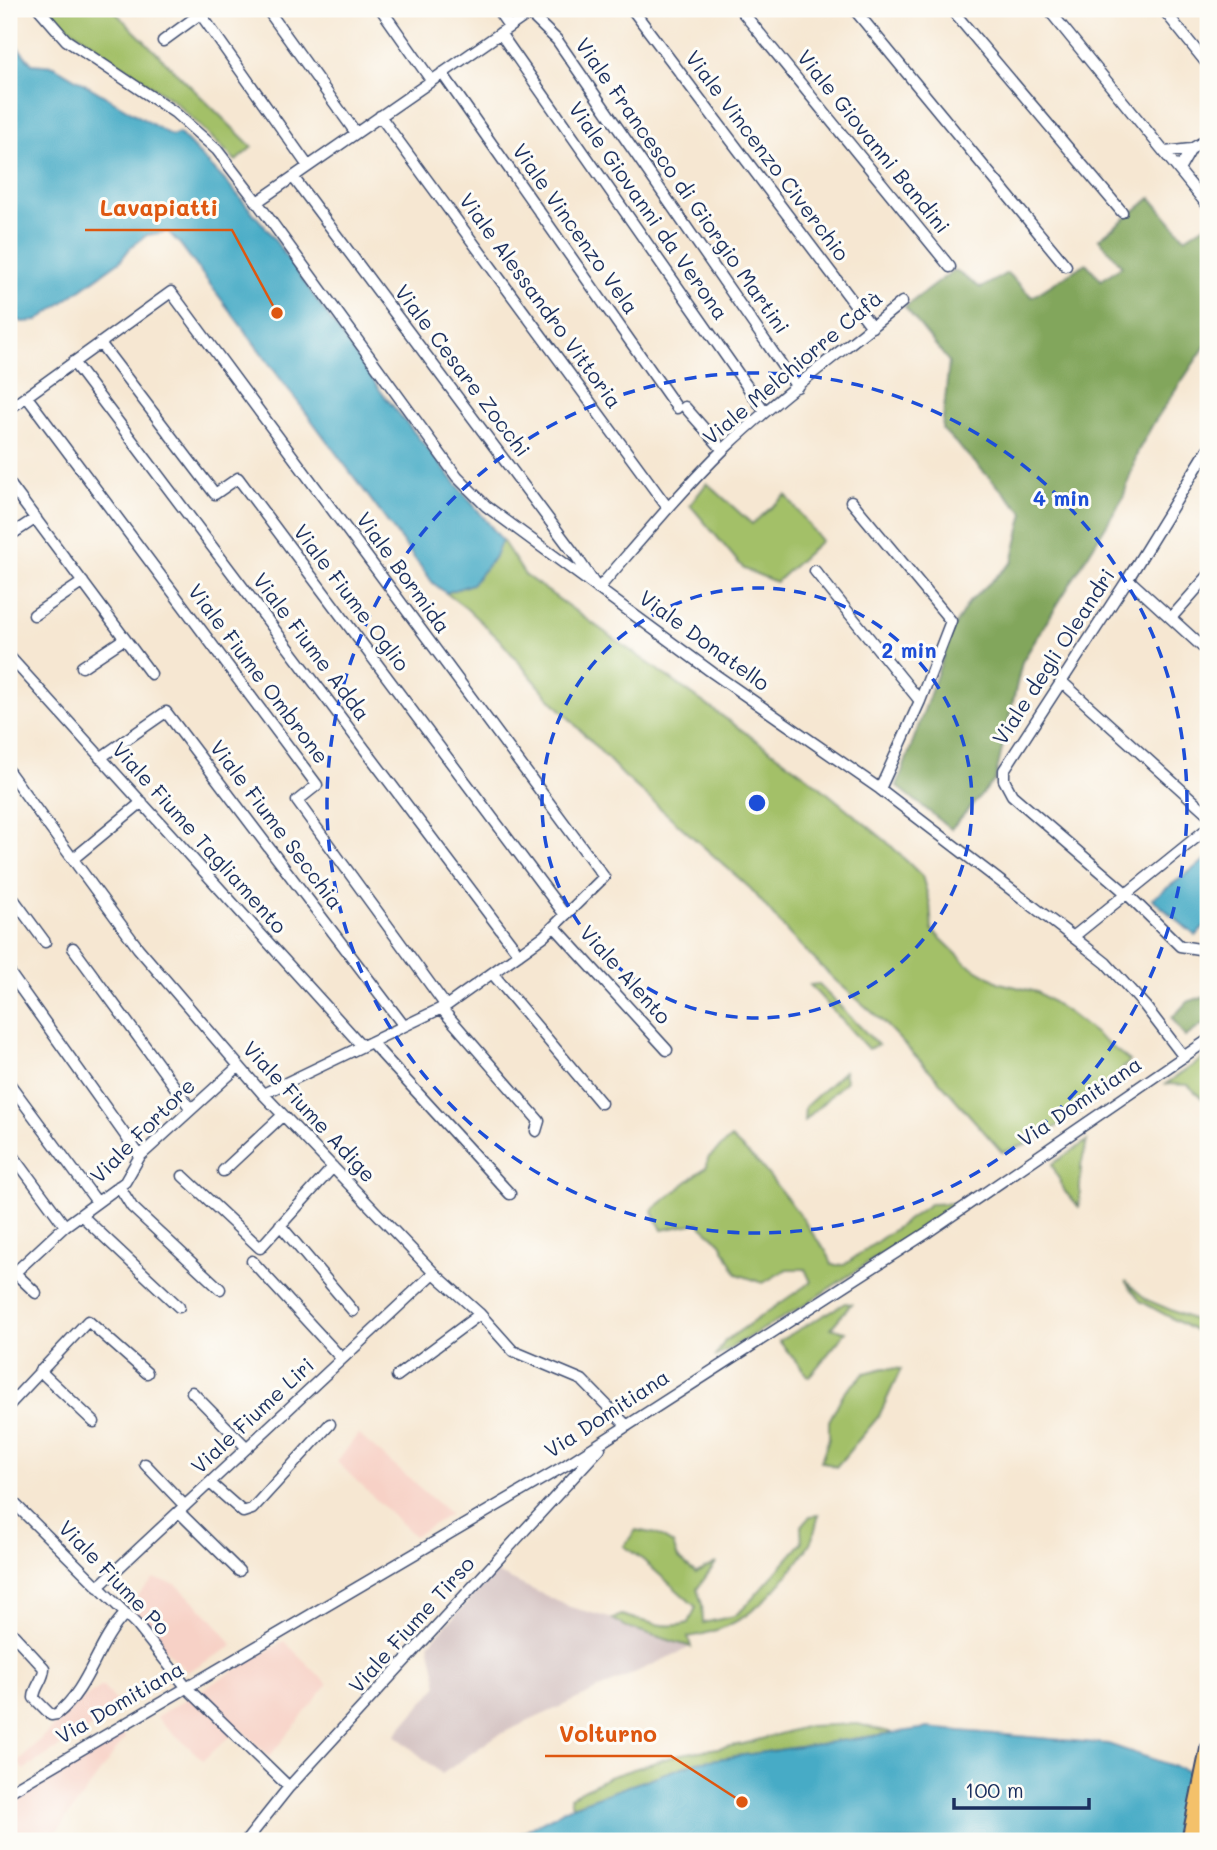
<svg xmlns="http://www.w3.org/2000/svg" width="1217" height="1850" font-family="Mali,sans-serif">
<style>
.built{fill:#f7d1c6}
.industrial{fill:#d2bfbf}
.green{fill:#a3c068;stroke:#5f7863;stroke-width:2}
.forest{fill:#82a65c;stroke:#4e6a5d;stroke-width:2}
.water{fill:#46abc6;stroke:#306d92;stroke-width:2}
.lines{fill:none;stroke-linecap:round;stroke-linejoin:round}
.minor-casing{stroke:#3c4b6f;stroke-width:13}
.highway-casing{stroke:#3c4b6f;stroke-width:18}
.minor{stroke:#fff;stroke-width:10}
.highway{stroke:#f4c16a;stroke-width:14}
.ring{fill:none;stroke:#1d4ed8;stroke-width:3.5;stroke-dasharray:12 9}
.labels{text-anchor:middle;stroke-width:6;stroke-linejoin:round;paint-order:stroke}
.street-label{font-size:21px;fill:#1b2f5e;stroke:#fdfcf7}
.centre{fill:#1d4ed8;stroke:#fdfcf7;stroke-width:3.5}
.ring-label{font-size:21px;text-anchor:middle;font-weight:bold;fill:#1d4ed8;stroke:#fdfcf7;stroke-width:6;stroke-linejoin:round;paint-order:stroke}
.leader{fill:none;stroke:#de5710;stroke-width:2.5}
.callout-dot{fill:#de5710;stroke:#fdfcf7;stroke-width:2.5}
.callout-label{font-size:23px;text-anchor:middle;font-weight:bold;fill:#de5710;stroke:#fdfcf7;stroke-width:6;stroke-linejoin:round;paint-order:stroke}
</style>
<rect width="100%" height="100%" fill="#fdfcf7"/>
<filter id="ink" filterUnits="userSpaceOnUse"><feTurbulence type="fractalNoise" baseFrequency=".0143" numOctaves="2"/><feDisplacementMap in="SourceGraphic" scale="14" xChannelSelector="R" yChannelSelector="G"/><feConvolveMatrix kernelMatrix="1 2 1 2 8 2 1 2 1" color-interpolation-filters="sRGB"/></filter>
<filter id="wash" filterUnits="userSpaceOnUse"><feTurbulence type="fractalNoise" baseFrequency=".00686" numOctaves="4" result="noise"/><feDisplacementMap in="SourceGraphic" scale="28" xChannelSelector="R" yChannelSelector="G"/><feGaussianBlur stdDeviation="1.57" result="paint"/><feColorMatrix in="noise" values="0 0 0 0 0 0 0 0 0 0 0 0 0 0 0 0 0 1.4 0 .05"/><feComposite in="paint" operator="in"/></filter>
<g filter="url(#wash)">
<rect width="100%" height="100%" fill="#f6e7d2"/>
<!-- built -->
<path class="built" d="M 358,1434 L 450,1514 L 414,1536 L 337,1462 Z
M 154,1579 L 176,1584 L 213,1620 L 233,1646 L 187,1672 L 126,1608 Z
M 284,1641 L 328,1684 L 269,1757 L 240,1728 L 203,1760 L 156,1717 Z
M 102,1686 L 122,1708 L 23,1770 L 18,1762 L 72,1707 Z
M 122,1734 L 125,1738 L 50,1841 L 9,1841 L 9,1800 Z"/>
<!-- industrial -->
<path class="industrial" d="M 495,1572 L 570,1607 L 613,1619 L 627,1627 L 691,1647 L 496,1736 L 442,1774 L 395,1735 L 438,1685 L 429,1644 Z"/>
<!-- green -->
<path class="green" d="M 50,9 L 112,9 L 252,147 L 236,161 L 176,103 L 65,25 Z
M 707,483 L 752,524 L 786,495 L 821,541 L 776,582 L 744,569 L 690,505 Z
M 502,540 L 525,575 L 809,778 L 886,841 L 922,876 L 930,903 L 932,930 L 967,964 L 1000,983 L 1037,992 L 1069,1013 L 1130,1061 L 1090,1105 L 1033,1142 L 1002,1152 L 934,1075 L 881,1020 L 835,980 L 790,935 L 751,889 L 623,775 L 546,694 L 499,639 L 466,608 L 446,593 L 472,584 L 494,558 Z
M 818,984 L 878,1045 L 868,1049 L 810,985 Z
M 1208,1055 L 1208,1072 L 1206,1076 L 1208,1078 L 1208,1104 L 1188,1085 L 1166,1084 Z
M 844,1071 L 846,1081 L 804,1121 L 805,1107 Z
M 731,1138 L 761,1166 L 804,1220 C 812,1238 826,1244 832,1265 L 844,1265 L 930,1204 L 959,1203 L 801,1307 L 715,1357 L 725,1341 L 811,1282 L 805,1269 L 787,1269 L 763,1283 L 737,1274 L 721,1243 L 698,1223 L 662,1230 L 652,1210 L 707,1166 L 708,1158 Z
M 1087,1141 L 1081,1166 L 1079,1207 L 1065,1192 L 1052,1164 Z
M 1125,1281 L 1147,1300 L 1208,1326 L 1208,1338 L 1140,1301 Z
M 845,1303 L 851,1304 L 831,1328 L 846,1332 L 809,1377 L 779,1341 Z
M 884,1368 L 901,1369 L 879,1416 L 836,1467 L 821,1461 L 829,1438 L 829,1421 L 843,1394 L 865,1373 Z
M 819,1515 C 816,1523 815,1533 811,1541 C 807,1550 799,1559 793,1568 C 764,1606 736,1630 688,1637 L 691,1647 L 627,1627 L 613,1619 L 621,1615 C 643,1621 666,1630 689,1623 L 696,1607 L 643,1560 L 624,1546 L 636,1530 L 656,1534 L 673,1544 L 678,1558 L 696,1573 L 716,1563 L 697,1589 L 702,1604 L 703,1623 L 734,1616 L 745,1607 L 802,1543 L 801,1527 L 810,1516 Z
M 858,1724 L 893,1733 L 697,1762 L 572,1806 L 570,1797 L 609,1777 L 681,1754 L 743,1744 L 808,1726 Z"/>
<!-- forest -->
<path class="forest" d="M 1151,198 L 1185,238 L 1208,223 L 1208,342 L 1153,424 L 1138,451 L 1123,498 L 1022,662 L 995,780 L 951,829 L 897,786 L 954,627 L 969,602 L 1012,562 L 1024,513 L 942,429 L 949,362 L 905,307 L 954,270 L 981,288 L 1007,273 L 1032,297 L 1086,263 L 1101,280 L 1122,266 L 1099,239 Z
M 1208,995 L 1208,1021 L 1185,1037 L 1172,1018 L 1187,1002 Z"/>
<!-- water -->
<path class="water" d="M 9,37 L 32,64 L 54,66 L 172,136 L 179,133 L 230,186 L 267,229 L 382,393 L 502,540 L 494,558 L 472,584 L 446,593 L 433,583 L 180,244 L 168,232 L 147,235 L 131,247 L 120,261 L 37,321 L 22,322 L 9,315 Z
M 1208,858 L 1208,923 L 1196,936 L 1152,899 Z
M 927,1728 L 1108,1744 L 1208,1778 L 1208,1841 L 506,1841 L 572,1806 L 697,1762 Z"/>
</g>
<g filter="url(#ink)">
<g class="lines">
<defs>
<path id="minor" d="M 39,9 L 66,40 L 174,112 L 217,150 L 257,202 L 457,477 L 486,506 L 713,673 L 880,789 L 1073,937 L 1106,963 L 1145,1006 L 1184,1057
M 197,9 L 308,166
M 267,9 L 356,133
M 381,9 L 431,80
M 497,9 L 509,26
M 632,9 L 872,327
M 740,9 L 950,267
M 854,9 L 1066,266
M 951,9 L 1122,212
M 1048,9 L 1208,206
M 1163,9 L 1208,65
M 529,13 L 557,40 L 797,387
M 500,33 L 765,412
M 163,41 L 200,14
M 442,73 L 677,408
M 380,116 L 668,508
M 1191,149 L 1208,139
M 1165,152 L 1191,149 L 1179,170
M 293,177 L 576,556 L 598,589 C 639,542 679,493 724,449 C 779,396 843,351 902,302
M 257,202 L 535,9
M 100,343 L 215,494 L 238,478 L 565,915
M 73,362 L 519,954
M 27,397 L 317,785 L 297,801 L 446,1006
M 685,407 L 723,450
M 9,409 L 171,292 L 604,877 L 544,936 L 446,1006 L 263,1094
M 1208,449 L 1128,579 L 1004,770 L 1004,780 L 1012,795 L 1127,894 L 1180,946 L 1199,949 L 1208,945
M 9,483 L 151,674
M 851,501 L 951,621 L 920,701 L 880,789
M 9,536 L 36,518
M 815,571 L 920,701
M 1128,579 L 1208,652
M 34,615 L 83,582
M 1171,618 L 1208,576
M 9,656 L 362,1046
M 82,667 L 124,639
M 1061,681 L 1208,814
M 100,758 L 166,712 L 404,1026
M 9,772 L 138,948 L 263,1094 L 434,1273 L 480,1314 L 513,1351 L 582,1380 L 627,1426
M 73,859 L 142,802
M 9,893 L 45,942
M 554,926 L 667,1050
M 1073,937 L 1208,828
M 73,948 L 191,1109
M 9,972 L 140,1156
M 492,973 L 601,1103
M 441,1008 L 539,1121 L 536,1131
M 371,1042 L 510,1194
M 9,1083 L 97,1202
M 9,1150 L 65,1226
M 223,1171 L 283,1115
M 183,1176 L 260,1248 L 333,1167
M 119,1186 L 132,1207 L 220,1289
M 81,1215 L 179,1307
M 280,1225 L 353,1311
M 252,1261 L 342,1359
M 14,1272 L 36,1293
M 9,1278 L 65,1226 L 125,1182 L 140,1156 L 239,1066
M 40,1371 L 94,1422
M 397,1376 L 480,1314
M 192,1392 L 247,1448
M 9,1405 L 88,1321 L 147,1373
M 145,1464 L 185,1506
M 210,1483 L 243,1512 L 252,1509 L 330,1424
M 9,1498 L 137,1625 L 187,1688 L 289,1787
M 179,1512 L 239,1571
M 98,1587 L 434,1273
M 9,1630 L 44,1668 C 44,1680 34,1687 34,1698 L 51,1715 L 57,1714 C 90,1688 96,1644 125,1614
M 9,1792 L 566,1465 L 928,1232 L 1208,1040
M 246,1841 L 289,1787 L 600,1448"/>
<path id="highway" d="M 1189,1841 L 1208,1749
M 1202,1841 L 1208,1812"/>
</defs>
<!-- minor casing -->
<use href="#minor" class="minor-casing"/>
<!-- highway casing -->
<use href="#highway" class="highway-casing"/>
<!-- minor -->
<use href="#minor" class="minor"/>
<!-- highway -->
<use href="#highway" class="highway"/>
</g>
</g>
<!-- distance rings -->
<g class="ring">
<circle cx="757" cy="803" r="215"/>
<circle cx="757" cy="803" r="430"/>
</g>
<g class="labels">
<!-- street labels -->
<g class="street-label">
<text transform="translate(873 142) rotate(51)" y="7">Viale Giovanni Bandini</text>
<text transform="translate(767 156) rotate(53)" y="7">Viale Vincenzo Civerchio</text>
<text transform="translate(682 186) rotate(55)" y="7">Viale Francesco di Giorgio Martini</text>
<text transform="translate(648 211) rotate(55)" y="7">Viale Giovanni da Verona</text>
<text transform="translate(575 229) rotate(55)" y="7">Viale Vincenzo Vela</text>
<text transform="translate(540 301) rotate(54)" y="7">Viale Alessandro Vittoria</text>
<text transform="translate(793 368) rotate(-40)" y="7">Viale Melchiorre Cafà</text>
<text transform="translate(462 371) rotate(53)" y="7">Viale Cesare Zocchi</text>
<text transform="translate(403 573) rotate(54)" y="7">Viale Bormida</text>
<text transform="translate(351 598) rotate(53)" y="7">Viale Fiume Oglio</text>
<text transform="translate(704 641) rotate(36)" y="7">Viale Donatello</text>
<text transform="translate(311 647) rotate(53)" y="7">Viale Fiume Adda</text>
<text transform="translate(1054 657) rotate(-57)" y="7">Viale degli Oleandri</text>
<text transform="translate(258 674) rotate(53)" y="7">Viale Fiume Ombrone</text>
<text transform="translate(276 825) rotate(53)" y="7">Viale Fiume Secchia</text>
<text transform="translate(199 838) rotate(48)" y="7">Viale Fiume Tagliamento</text>
<text transform="translate(625 975) rotate(48)" y="7">Viale Alento</text>
<text transform="translate(1080 1102) rotate(-34)" y="7">Via Domitiana</text>
<text transform="translate(309 1112) rotate(47)" y="7">Viale Fiume Adige</text>
<text transform="translate(143 1131) rotate(-45)" y="7">Viale Fortore</text>
<text transform="translate(607 1414) rotate(-33)" y="7">Via Domitiana</text>
<text transform="translate(253 1416) rotate(-43)" y="7">Viale Fiume Liri</text>
<text transform="translate(114 1578) rotate(46)" y="7">Viale Fiume Po</text>
<text transform="translate(412 1625) rotate(-48)" y="7">Viale Fiume Tirso</text>
<text transform="translate(120 1703) rotate(-30)" y="7">Via Domitiana</text>
</g>
</g>
<circle cx="757" cy="803" r="10" class="centre"/>
<g class="ring-label">
<text x="1061" y="506">4 min</text>
<text x="909" y="658">2 min</text>
</g>
<!-- callouts -->
<path class="leader" d="M277 313L232 230H85M742 1802L671 1756H545"/>
<g class="callout-dot">
<circle cx="277" cy="313" r="7"/>
<circle cx="742" cy="1802" r="7"/>
</g>
<g class="callout-label">
<text x="159" y="216">Lavapiatti</text>
<text x="608" y="1742">Volturno</text>
</g>
<!-- margin -->
<rect width="1217" height="1850" fill="none" stroke="#fdfcf7" stroke-width="35"/>
<!-- scale -->
<path d="M954 1798v10h135v-10" fill="none" stroke="#1b2f5e" stroke-width="3.5"/>
<text x="965" y="1798" font-size="21" fill="#1b2f5e" stroke="#fdfcf7" stroke-width="5" paint-order="stroke">100 m</text>
</svg>
